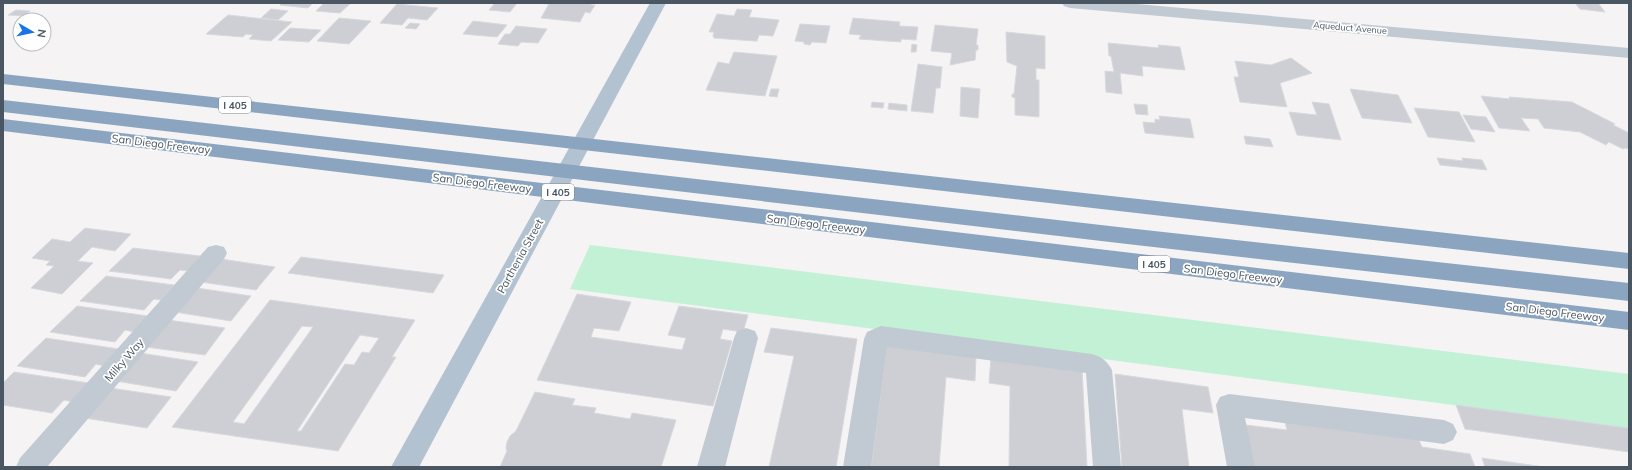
<svg xmlns="http://www.w3.org/2000/svg" width="1632" height="470" font-family="Mulish,sans-serif">
<style>
.green{fill:#c3f1d5}
.building{fill:#cdcfd5;stroke:#d7d9de;fill-rule:evenodd}
.lines{fill:none;stroke-linecap:round;stroke-linejoin:round}
.minor{fill:#c1cad2;fill-rule:evenodd}
.major{fill:#b3c2d1;fill-rule:evenodd}
.highway{fill:#8ba5c1;fill-rule:evenodd}
.labels{text-anchor:middle;stroke-width:3.5;stroke-linejoin:round;paint-order:stroke}
.far-street-label{font-size:9px;fill:#4a5661;stroke:#fff}
.shield{fill:#fff;stroke:#808990;stroke-width:1}
.shield-label{font-size:10px;font-weight:bold;fill:#4a5661}
.street-label{font-size:11px;fill:#4a5661;stroke:#fff}
</style>
<rect width="100%" height="100%" fill="#f5f3f3"/>
<!-- green -->
<path class="green" d="M 590,245 L 1629,374 L 1629,428 L 570,289 Z"/>
<!-- building -->
<path class="building" d="M 282,3 L 313,3 L 308,8 L 280,5 Z
M 324,3 L 351,3 L 340,13 L 316,11 Z
M 495,3 L 517,3 L 510,12 L 489,10 Z
M 536,3 L 592,3 L 591,5 L 595,5 L 590,13 L 585,12 L 580,22 L 541,18 L 549,4 Z
M 1575,3 L 1598,3 L 1605,12 L 1580,9 Z
M 397,4 L 438,8 L 427,20 L 408,18 L 402,25 L 380,23 Z
M 271,9 L 288,11 L 278,20 L 261,18 Z
M 737,9 L 752,10 L 749,17 L 779,20 L 773,36 L 759,35 L 757,41 L 754,41 L 714,38 L 713,36 L 714,32 L 709,32 L 717,14 L 734,16 Z
M 16,10 L 30,11 L 24,16 L 8,15 Z
M 228,15 L 292,22 L 271,41 L 249,39 L 253,35 L 246,34 L 243,37 L 206,34 Z
M 339,18 L 371,21 L 349,44 L 317,41 Z
M 853,18 L 900,22 L 899,26 L 918,27 L 916,40 L 901,39 L 901,42 L 859,39 L 861,35 L 849,34 Z
M 473,21 L 507,25 L 497,37 L 463,34 Z
M 410,23 L 420,24 L 416,29 L 405,28 Z
M 800,24 L 830,26 L 826,43 L 812,42 L 810,45 L 804,44 L 804,42 L 795,41 Z
M 935,25 L 978,29 L 976,45 L 978,45 L 978,50 L 976,50 L 975,60 L 950,65 L 952,53 L 931,51 Z
M 516,26 L 547,29 L 538,43 L 521,42 L 518,46 L 498,44 L 505,34 L 510,34 Z
M 290,28 L 321,30 L 309,42 L 278,40 Z
M 1006,32 L 1045,36 L 1045,69 L 1036,68 L 1036,80 L 1039,80 L 1039,117 L 1015,115 L 1015,98 L 1012,97 L 1012,94 L 1014,94 L 1017,66 L 1007,62 Z
M 1108,43 L 1159,48 L 1158,45 L 1180,47 L 1185,70 L 1142,66 L 1143,76 L 1120,73 L 1122,94 L 1106,92 L 1105,71 L 1114,72 L 1111,56 L 1109,56 Z
M 912,44 L 917,45 L 916,52 L 911,52 Z
M 734,52 L 777,56 L 765,96 L 706,90 L 718,62 L 729,64 Z
M 1291,58 L 1312,73 L 1280,83 L 1287,107 L 1240,102 L 1234,77 L 1239,77 L 1235,61 L 1271,65 Z
M 918,64 L 942,67 L 940,88 L 936,88 L 933,113 L 911,111 Z
M 961,87 L 980,89 L 978,118 L 960,116 Z
M 771,89 L 779,89 L 777,97 L 769,96 Z
M 1350,89 L 1398,95 L 1412,123 L 1362,118 Z
M 1481,96 L 1510,99 L 1509,97 L 1572,102 L 1615,124 L 1613,125 L 1629,133 L 1629,149 L 1625,148 L 1623,149 L 1609,142 L 1606,145 L 1580,132 L 1544,128 L 1538,119 L 1521,118 L 1530,131 L 1499,128 Z
M 872,102 L 884,103 L 883,108 L 871,107 Z
M 1312,102 L 1329,104 L 1341,140 L 1297,135 L 1289,112 L 1317,115 Z
M 889,103 L 907,105 L 907,111 L 888,109 Z
M 1134,104 L 1147,105 L 1148,115 L 1136,114 Z
M 1414,108 L 1459,112 L 1475,142 L 1428,137 Z
M 1463,115 L 1486,117 L 1495,132 L 1471,129 Z
M 1159,116 L 1190,119 L 1194,138 L 1145,133 L 1143,122 L 1155,123 L 1155,119 L 1160,120 Z
M 1244,136 L 1270,139 L 1273,147 L 1246,144 Z
M 1437,158 L 1463,161 L 1462,158 L 1482,160 L 1487,170 L 1440,165 Z
M 85,228 L 131,234 L 115,251 L 92,247 L 78,261 L 93,263 L 62,294 L 31,288 L 54,266 L 46,265 L 50,261 L 32,258 L 52,239 L 70,242 Z
M 133,248 L 200,256 L 188,271 L 180,270 L 171,279 L 109,271 Z
M 301,257 L 444,275 L 433,293 L 288,273 Z
M 221,259 L 275,267 L 256,290 L 201,282 Z
M 106,276 L 174,285 L 161,300 L 154,299 L 144,310 L 80,301 Z
M 197,288 L 251,296 L 231,321 L 175,312 Z
M 577,294 L 631,302 L 619,331 L 594,328 L 591,337 L 682,350 L 686,338 L 668,335 L 679,306 L 748,315 L 743,332 L 723,329 L 720,339 L 732,341 L 713,406 L 537,380 Z
M 270,300 L 415,320 L 392,357 L 396,357 L 338,451 L 172,427 ZM 302,326 L 313,327 L 244,424 L 233,422 ZM 360,335 L 379,338 L 369,353 L 362,352 L 354,365 L 345,364 L 301,431 L 297,431 Z
M 77,306 L 148,316 L 134,332 L 125,330 L 115,342 L 50,332 Z
M 168,320 L 225,328 L 205,355 L 146,347 Z
M 771,328 L 857,339 L 836,467 L 769,467 L 794,356 L 764,352 Z
M 46,338 L 119,349 L 104,366 L 96,364 L 85,377 L 17,366 Z
M 887,344 L 976,355 L 975,381 L 946,377 L 939,467 L 871,467 Z
M 140,353 L 198,362 L 176,391 L 116,381 Z
M 991,357 L 1082,369 L 1087,467 L 1009,467 L 1010,386 L 989,383 Z
M 14,372 L 89,383 L 73,402 L 64,400 L 52,413 L 3,405 L 3,383 Z
M 1115,374 L 1208,387 L 1213,413 L 1182,409 L 1189,467 L 1122,467 Z
M 110,388 L 171,397 L 147,428 L 85,418 Z
M 535,392 L 575,399 L 572,405 L 596,408 L 594,413 L 630,419 L 632,413 L 676,420 L 661,467 L 500,467 L 507,451 L 506,448 L 507,442 L 510,436 L 516,431 Z
M 1456,405 L 1629,428 L 1629,452 L 1465,429 Z
M 1285,422 L 1419,440 L 1422,447 L 1470,454 L 1475,467 L 1246,467 L 1238,424 L 1287,430 Z
M 1482,458 L 1544,467 L 1485,467 Z"/>
<g class="lines">
<!-- minor -->
<path class="minor" d="M 1062,3 L 1126,3 L 1629,48 L 1629,58 L 1070,8 L 1064,6 Z
M 216,245 L 224,247 L 227,253 L 224,259 L 47,467 L 16,467 L 20,458 L 208,247 Z
M 881,326 L 1092,354 C 1102,357 1107,361 1112,370 L 1121,467 L 1093,467 L 1086,373 L 887,347 L 871,467 L 843,467 L 864,339 L 867,332 Z
M 746,328 L 755,331 L 758,338 L 725,467 L 697,467 L 734,338 L 737,331 Z
M 1229,394 L 1444,420 L 1453,424 L 1457,432 L 1453,440 L 1444,444 L 1245,418 L 1255,467 L 1227,467 L 1216,405 L 1220,397 Z"/>
<!-- major -->
<path class="major" d="M 650,3 L 666,3 L 419,467 L 391,467 Z"/>
<!-- highway -->
<path class="highway" d="M 3,74 L 1629,253 L 1629,269 L 3,84 Z
M 3,100 L 1127,228 L 1629,283 L 1629,301 L 1127,244 L 3,112 Z
M 3,119 L 1629,312 L 1629,330 L 3,131 Z"/>
</g>
<g class="labels">
<!-- far-street labels -->
<g class="far-street-label">
<text transform="translate(1350 28) rotate(5)" y="3">Aqueduct Avenue</text>
</g>
<!-- shield labels -->
<g class="shield">
<rect x="219" y="97" width="32" height="16" rx="3"/>
<rect x="542" y="184" width="32" height="16" rx="3"/>
<rect x="1138" y="256" width="32" height="16" rx="3"/>
</g>
<g class="shield-label">
<text x="235" y="109">I 405</text>
<text x="558" y="196">I 405</text>
<text x="1154" y="268">I 405</text>
</g>
<!-- street labels -->
<g class="street-label">
<text transform="translate(161 144) rotate(7)" y="4">San Diego Freeway</text>
<text transform="translate(482 183) rotate(7)" y="4">San Diego Freeway</text>
<text transform="translate(816 224) rotate(7)" y="4">San Diego Freeway</text>
<text transform="translate(520 256) rotate(-61)" y="4">Parthenia Street</text>
<text transform="translate(1233 274) rotate(7)" y="4">San Diego Freeway</text>
<text transform="translate(1555 312) rotate(7)" y="4">San Diego Freeway</text>
<text transform="translate(124 360) rotate(-49)" y="4">Milky Way</text>
</g>
</g>
<!-- border -->
<rect width="1632" height="470" fill="none" stroke="#4a5661" stroke-width="8"/>
<!-- north arrow -->
<g transform="translate(32 32) rotate(99)"><circle r="19" fill="#ffffff" stroke="#b7bbc0"/>
<path d="M0-3L7 15L0 10L-7 15Z" fill="#1a73e8"/>
<text y="-6" font-size="11" font-weight="bold" text-anchor="middle" fill="#4a5661">N</text>
</g>
</svg>
